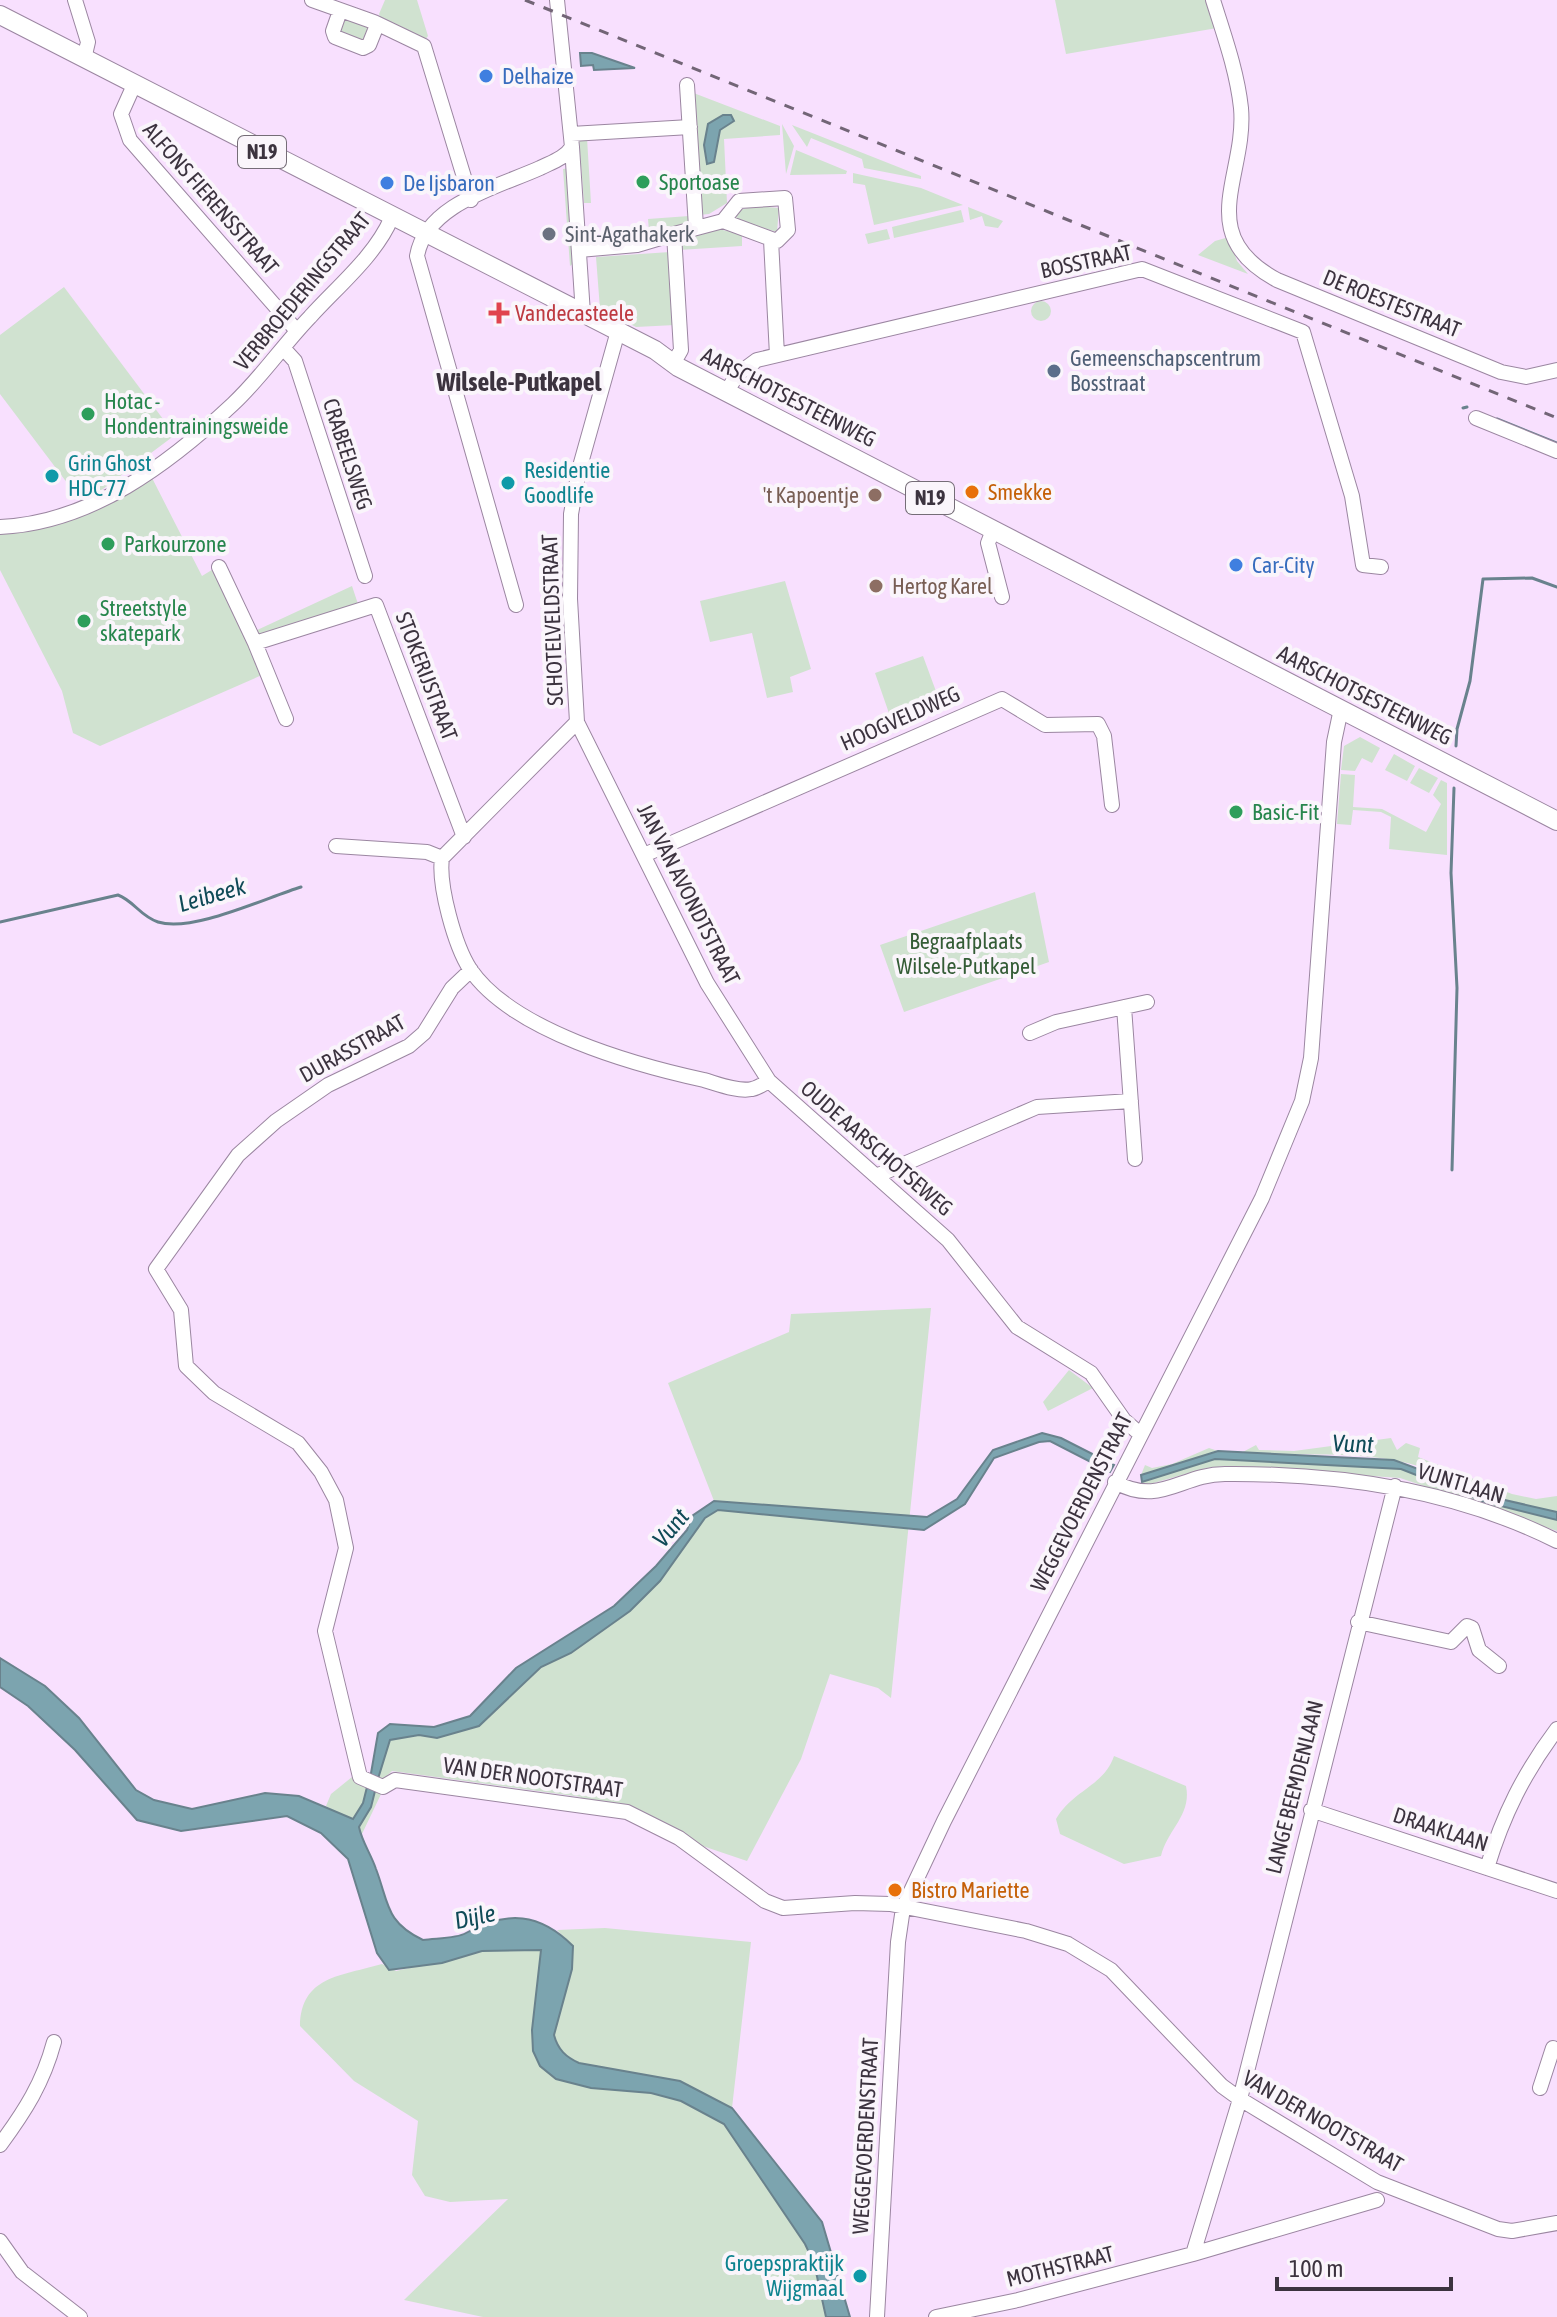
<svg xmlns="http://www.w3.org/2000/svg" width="1557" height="2317" font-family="'Asap Condensed',sans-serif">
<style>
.green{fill:#d0e2d0}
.water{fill:#7ca4af;stroke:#69828d;stroke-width:2}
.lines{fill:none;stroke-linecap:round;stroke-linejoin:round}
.stream{stroke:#69828d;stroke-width:3}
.minor-casing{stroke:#9b86a1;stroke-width:16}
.major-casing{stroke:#9b86a1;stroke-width:20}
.minor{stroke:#fff;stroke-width:14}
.major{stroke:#fff;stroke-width:18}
.rail{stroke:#726576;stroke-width:3;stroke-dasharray:10 10;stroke-linecap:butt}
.shop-dot{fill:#3f7fe0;stroke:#faf5fb;stroke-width:3}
.leisure-dot{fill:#2e9e5b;stroke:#faf5fb;stroke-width:3}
.worship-dot{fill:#6b7280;stroke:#faf5fb;stroke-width:3}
.health-dot{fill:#e0444e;stroke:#faf5fb;stroke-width:3}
.service-dot{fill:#5c6f8a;stroke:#faf5fb;stroke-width:3}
.culture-dot{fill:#0f9aa8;stroke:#faf5fb;stroke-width:3}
.food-dot{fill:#e8710a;stroke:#faf5fb;stroke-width:3}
.education-dot{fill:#8d6e63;stroke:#faf5fb;stroke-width:3}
.labels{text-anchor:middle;stroke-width:8;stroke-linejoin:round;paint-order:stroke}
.shield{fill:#faf5fb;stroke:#756d77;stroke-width:2}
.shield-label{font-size:20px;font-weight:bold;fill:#3c333f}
.shop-label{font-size:22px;fill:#366cbe;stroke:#faf5fb;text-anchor:start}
.leisure-label{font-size:22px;fill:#27864d;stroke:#faf5fb;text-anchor:start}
.street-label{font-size:22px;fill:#3c333f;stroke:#faf5fb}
.worship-label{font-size:22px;fill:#5b616d;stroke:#faf5fb;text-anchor:start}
.health-label{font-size:22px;fill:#be3a42;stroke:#faf5fb;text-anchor:start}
.service-label{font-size:22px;fill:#4e5e75;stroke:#faf5fb;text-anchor:start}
.culture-label{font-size:22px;fill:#0d838f;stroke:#faf5fb;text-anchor:start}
.food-label{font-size:22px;fill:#c56008;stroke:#faf5fb;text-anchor:start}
.education-label{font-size:22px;fill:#785e54;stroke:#faf5fb;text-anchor:end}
.park-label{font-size:22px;fill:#345c36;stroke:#faf5fb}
.water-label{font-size:24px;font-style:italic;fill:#0f4a57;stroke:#faf5fb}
.quarter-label{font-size:26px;font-weight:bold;fill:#3c333f;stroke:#faf5fb}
</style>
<rect width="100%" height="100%" fill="#f8e0fe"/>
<!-- green -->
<path class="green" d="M 385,0 L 417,0 L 428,36 L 425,40 L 381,20 L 379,14 Z
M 1055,0 L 1209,0 L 1217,28 L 1066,54 Z
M 344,16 L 369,25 L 364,43 L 340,36 L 337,27 Z
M 691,92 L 780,126 L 780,135 L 724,139 L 727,203 L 709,214 L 699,215 Z
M 782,124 L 794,146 L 786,174 Z
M 792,125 L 921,176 L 921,179 L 864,168 L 862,159 L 811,138 L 807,147 Z
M 587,138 L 591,203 L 584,203 L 579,139 Z
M 796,150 L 847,171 L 846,174 L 790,175 Z
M 570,168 L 576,261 L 570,266 L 563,169 Z
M 853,173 L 921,188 L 963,205 L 874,225 L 865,185 L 853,183 Z
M 755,206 L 779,208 L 777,232 L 735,220 L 739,210 Z
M 968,207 L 1003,221 L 998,228 L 985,226 L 982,216 L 970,220 Z
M 961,210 L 964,222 L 894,238 L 892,227 Z
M 689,216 L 692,222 L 652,234 L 649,231 L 648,219 Z
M 713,228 L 742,234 L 742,246 L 679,250 L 681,241 Z
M 887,229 L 890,239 L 868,244 L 865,234 Z
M 1229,237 L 1237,261 L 1248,274 L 1198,255 L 1215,241 Z
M 670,252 L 675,325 L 636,327 L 600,309 L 596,257 Z
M 64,287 L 175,435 L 83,504 L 0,394 L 0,335 Z
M1031 311a10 10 0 1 1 20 0a10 10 0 1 1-20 0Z
M 150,474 L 202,576 L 215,568 L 262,675 L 100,746 L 73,733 L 62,691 L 0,570 L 0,530 L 75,518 Z
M 785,581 L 811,669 L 790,677 L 793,692 L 767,698 L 752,633 L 710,642 L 700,601 Z
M 352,586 L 359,607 L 261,635 L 255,631 Z
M 923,656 L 937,694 L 914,702 L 917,712 L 891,719 L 875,673 Z
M 1360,737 L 1380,748 L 1372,763 L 1362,758 L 1355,771 L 1341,770 L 1344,746 Z
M 1394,754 L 1415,766 L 1407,781 L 1385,770 Z
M 1419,768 L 1438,778 L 1429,793 L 1410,783 Z
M 1341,774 L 1355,775 L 1353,807 L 1382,809 L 1426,832 L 1441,804 L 1433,795 L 1441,780 L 1447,783 L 1447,855 L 1389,849 L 1391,817 L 1381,812 L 1353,810 L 1351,825 L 1337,824 Z
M 1035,892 L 1049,962 L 904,1012 L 880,945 Z
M 931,1308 L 891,1698 L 878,1688 L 830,1674 L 801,1759 L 747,1861 L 679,1838 L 627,1812 L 577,1805 L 581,1797 L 392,1771 L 381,1782 L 377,1782 L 390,1740 L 419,1735 L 438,1738 L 479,1726 L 541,1667 L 571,1653 L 629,1611 L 660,1581 L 703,1516 L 716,1506 L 668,1383 L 789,1332 L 791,1314 Z
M 1069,1370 L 1093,1388 L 1048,1411 L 1043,1402 Z
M 1391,1438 L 1397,1450 L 1406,1443 L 1420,1448 L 1418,1457 L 1512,1494 L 1536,1499 L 1557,1496 L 1557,1512 C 1507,1510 1464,1480 1418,1466 C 1362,1449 1299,1457 1241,1453 L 1256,1445 L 1259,1450 L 1294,1451 Z
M 1209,1448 L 1218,1451 L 1141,1475 L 1145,1465 L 1152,1468 L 1172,1464 Z
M 1215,1459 L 1401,1469 L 1454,1491 L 1557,1520 L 1557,1531 L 1400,1478 L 1228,1466 L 1207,1468 L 1143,1486 L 1142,1482 Z
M 1114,1756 L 1186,1786 C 1192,1815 1167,1830 1161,1856 L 1124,1864 L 1060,1834 L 1056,1819 C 1073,1790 1104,1786 1114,1756 Z
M 352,1777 L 383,1790 L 361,1836 L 359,1827 L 326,1806 L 331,1794 Z
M 605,1928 L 751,1942 L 732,2108 L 680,2081 L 579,2063 C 566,2057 558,2050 554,2035 L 572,1969 L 573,1947 L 557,1930 Z
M 513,1949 L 541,1950 L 532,2030 L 556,2079 L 591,2088 L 651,2093 L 681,2101 L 724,2124 L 805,2244 L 814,2263 L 826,2317 L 483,2317 L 404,2300 L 508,2199 L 450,2202 L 425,2196 L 412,2175 L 418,2121 L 354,2081 L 300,2026 C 301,1976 341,1976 382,1964 L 396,1971 L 482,1951 Z"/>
<!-- water -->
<path class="water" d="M 580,53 L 592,53 L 635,68 L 594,70 L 593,65 L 581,66 Z
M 723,115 L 731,115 L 734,121 L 720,130 L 714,162 L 707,164 L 704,145 L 708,124 Z
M 1042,1433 L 1061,1438 L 1114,1465 L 1110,1472 L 1050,1441 L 1039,1442 L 994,1458 L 965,1504 L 924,1530 L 718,1510 L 705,1518 L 660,1581 L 630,1611 L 571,1653 L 541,1667 L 479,1726 L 437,1738 L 419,1735 L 390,1740 L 377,1782 L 370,1779 L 378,1733 L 390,1724 L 434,1727 L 470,1716 L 516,1668 L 614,1606 L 656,1566 L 687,1530 L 692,1516 L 714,1501 L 927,1517 L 957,1499 L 993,1450 Z
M 1218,1451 L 1394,1460 L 1496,1498 L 1557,1512 L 1557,1520 L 1485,1502 L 1401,1469 L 1215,1459 L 1142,1482 L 1141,1475 Z
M 0,1658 L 45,1686 L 79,1718 L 136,1790 L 154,1800 L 192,1809 L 265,1793 L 299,1796 L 353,1819 L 363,1803 L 368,1783 L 376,1787 L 371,1807 L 359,1827 C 362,1842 371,1854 376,1869 C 389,1903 385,1922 423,1940 C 435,1938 456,1939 466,1933 C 507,1910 540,1913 573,1946 L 572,1969 L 554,2035 C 558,2050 566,2057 579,2063 L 680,2081 L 732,2108 L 822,2222 L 850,2317 L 826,2317 L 814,2263 L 805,2244 L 724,2124 L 681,2101 L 651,2093 L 591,2088 L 556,2079 L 540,2066 L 533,2051 L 532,2030 L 541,1950 L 482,1951 L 442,1963 L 389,1970 L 377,1953 L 348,1859 L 321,1833 L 287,1816 L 181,1831 L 137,1820 L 75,1750 L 28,1706 L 0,1687 Z"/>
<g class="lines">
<!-- stream -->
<path class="stream" d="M 1463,408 L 1467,407
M 1497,419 L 1557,443
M 1456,746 L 1457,729 L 1470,681 L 1483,579 L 1532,578 L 1557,587
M 0,922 L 118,895 C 134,901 140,916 158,922 C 192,933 265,898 301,887
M 1452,1170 L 1457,988 L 1451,873 L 1454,788"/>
<defs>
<path id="minor" d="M 75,0 L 88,42 L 84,59
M 312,0 L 374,22 L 424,46 L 471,200
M 557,0 L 572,147 L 583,314
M 1213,0 C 1224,35 1237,71 1241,108 C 1247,176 1192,234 1277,280 L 1501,372 L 1526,377 L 1557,370
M 340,11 L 333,31 L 335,37 L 363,48 L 369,45 L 377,25
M 134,85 L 121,114 L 130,140 L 297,331
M 687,85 L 696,227
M 571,134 L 690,127
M 674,234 L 723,221 L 777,241 L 788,230 L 785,198 L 739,201 L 723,221
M 771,240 L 777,355
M 579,250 L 637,245 L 674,234 L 681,350 L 673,364
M 618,331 L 579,470 L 571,514 L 570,599 L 577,722 L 707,983 L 769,1081
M 284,349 L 295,361 L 365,576
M 726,392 L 738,374 L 757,360 L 1142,269 L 1303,332 L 1352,496 L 1363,565 L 1381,567
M 1476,418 L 1557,451
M 0,527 C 91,523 169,464 233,404 C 261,378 283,345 310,317 C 337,287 375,256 391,219
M 993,530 L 988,543 L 1002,597
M 219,567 L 255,643 L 376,605 L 464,837
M 516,605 L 417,256 C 426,204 498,187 540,168 C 552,162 565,158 572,147
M 255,643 L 286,719
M 336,846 L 427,852 L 442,858
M 644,855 L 1002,699 L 1045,725 L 1098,724 L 1104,736 L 1112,805
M 442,858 C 438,885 455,946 470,969 C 512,1031 635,1065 704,1080 C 718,1084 738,1092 752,1089 C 758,1088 763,1084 769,1081 L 948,1240 L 1017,1327 L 1091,1373 L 1124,1420 L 1140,1434
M 442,858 L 577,722
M 471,970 L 452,988 L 424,1033 L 409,1046 L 328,1085 L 276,1121 L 238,1155 L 156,1269 L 181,1310 L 186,1366 L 214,1393 L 298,1443 L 321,1472 L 336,1500 L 346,1548 L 325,1631 L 360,1777 L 383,1787 L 395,1780 L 627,1812 L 679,1838 L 765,1901 L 783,1908 L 855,1903 L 890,1904 L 1026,1931 L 1068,1944 L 1111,1970 L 1222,2086 L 1240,2099 L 1377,2182 L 1498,2229 L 1512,2231 L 1557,2223
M 1124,1007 L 1135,1159
M 1030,1033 L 1056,1022 L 1147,1002
M 876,1176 L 1037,1107 L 1131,1101
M 1115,1482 C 1160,1507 1181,1474 1225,1474 C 1338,1473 1455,1490 1557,1541
M 1358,1622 L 1451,1642 L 1467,1626 L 1472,1628 L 1479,1650 L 1499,1666
M 1311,1810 L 1557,1891
M 1487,1868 C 1503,1815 1524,1773 1557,1729
M 1540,2088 L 1553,2048
M 0,2145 C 25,2111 43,2083 54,2042
M 0,2241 L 22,2272 L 80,2317
M 1193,2254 L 1377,2200
M 877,2317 L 898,1942 L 903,1908 L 944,1821 L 1262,1198 L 1302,1101 L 1311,1058 L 1334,742 L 1341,709
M 936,2317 L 1018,2300 L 1193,2254 L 1240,2099 L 1395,1486"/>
<path id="major" d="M 0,15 L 655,350 L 678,367 L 1557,821"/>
</defs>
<!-- minor casing -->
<use href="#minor" class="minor-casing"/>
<!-- major casing -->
<use href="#major" class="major-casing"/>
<!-- minor -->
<use href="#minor" class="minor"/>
<!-- major -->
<use href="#major" class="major"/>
<!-- rail -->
<path class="rail" d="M 525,0 L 1557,418"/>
</g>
<!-- markers -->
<g class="shop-dot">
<circle cx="486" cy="76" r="8"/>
<circle cx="387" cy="183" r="8"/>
<circle cx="1236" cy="565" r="8"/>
</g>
<g class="leisure-dot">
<circle cx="643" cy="182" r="8"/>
<circle cx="88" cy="414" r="8"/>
<circle cx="108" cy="544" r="8"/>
<circle cx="84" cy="621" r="8"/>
<circle cx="1236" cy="812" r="8"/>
</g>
<circle class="worship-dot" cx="549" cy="234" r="8"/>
<path class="health-dot" d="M495 301h8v8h8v8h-8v8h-8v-8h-8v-8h8z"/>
<circle class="service-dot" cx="1054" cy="371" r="8"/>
<g class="culture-dot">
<circle cx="52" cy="476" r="8"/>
<circle cx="508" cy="483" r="8"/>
<circle cx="860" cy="2276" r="8"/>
</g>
<g class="food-dot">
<circle cx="972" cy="492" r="8"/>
<circle cx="895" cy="1890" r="8"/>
</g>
<g class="education-dot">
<circle cx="875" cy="495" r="8"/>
<circle cx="876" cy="586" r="8"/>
</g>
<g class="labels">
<!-- shield labels -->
<g class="shield">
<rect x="238" y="136" width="48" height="32" rx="6"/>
<rect x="906" y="482" width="48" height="32" rx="6"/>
</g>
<g class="shield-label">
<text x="262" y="159">N19</text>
<text x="930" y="505">N19</text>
</g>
<!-- shop labels -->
<g class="shop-label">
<text x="502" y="84">Delhaize</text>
<text x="403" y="191">De Ijsbaron</text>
<text x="1252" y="573">Car-City</text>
</g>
<!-- leisure labels -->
<g class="leisure-label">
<text x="659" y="190">Sportoase</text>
<text x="104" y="409">Hotac -<tspan x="104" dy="25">Hondentrainingsweide</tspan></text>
<text x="124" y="552">Parkourzone</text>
<text x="100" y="616">Streetstyle<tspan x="100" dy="25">skatepark</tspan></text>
<text x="1252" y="820">Basic-Fit</text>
</g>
<!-- street labels -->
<g class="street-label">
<text transform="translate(211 198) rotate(49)" y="8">ALFONS FIERENSSTRAAT</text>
<text transform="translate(1086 261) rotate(-12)" y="8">BOSSTRAAT</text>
<text transform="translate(302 291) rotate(-50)" y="8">VERBROEDERINGSTRAAT</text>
<text transform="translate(1392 303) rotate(22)" y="8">DE ROESTESTRAAT</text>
<text transform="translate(789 397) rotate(27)" y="8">AARSCHOTSESTEENWEG</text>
<text transform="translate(348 454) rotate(72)" y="8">CRABEELSWEG</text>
<text transform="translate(552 620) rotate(-92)" y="8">SCHOTELVELDSTRAAT</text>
<text transform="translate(427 676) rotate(69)" y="8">STOKERIJSTRAAT</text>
<text transform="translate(1365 695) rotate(27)" y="8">AARSCHOTSESTEENWEG</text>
<text transform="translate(900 718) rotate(-24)" y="8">HOOGVELDWEG</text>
<text transform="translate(689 894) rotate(63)" y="8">JAN VAN AVONDTSTRAAT</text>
<text transform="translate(352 1048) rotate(-29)" y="8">DURASSTRAAT</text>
<text transform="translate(877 1148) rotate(41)" y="8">OUDE AARSCHOTSEWEG</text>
<text transform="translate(1461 1483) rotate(17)" y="8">VUNTLAAN</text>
<text transform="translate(1081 1502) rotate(-63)" y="8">WEGGEVOERDENSTRAAT</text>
<text transform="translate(533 1777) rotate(8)" y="8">VAN DER NOOTSTRAAT</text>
<text transform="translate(1294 1787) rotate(-76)" y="8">LANGE BEEMDENLAAN</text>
<text transform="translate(1441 1829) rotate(18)" y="8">DRAAKLAAN</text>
<text transform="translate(1323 2121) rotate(30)" y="8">VAN DER NOOTSTRAAT</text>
<text transform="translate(865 2136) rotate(-87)" y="8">WEGGEVOERDENSTRAAT</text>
<text transform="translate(1060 2266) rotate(-14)" y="8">MOTHSTRAAT</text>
</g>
<!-- worship labels -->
<g class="worship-label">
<text x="565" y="242">Sint-Agathakerk</text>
</g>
<!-- health labels -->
<g class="health-label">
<text x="515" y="321">Vandecasteele</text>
</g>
<!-- service labels -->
<g class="service-label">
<text x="1070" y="366">Gemeenschapscentrum<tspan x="1070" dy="25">Bosstraat</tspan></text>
</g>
<!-- culture labels -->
<g class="culture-label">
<text x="68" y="471">Grin Ghost<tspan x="68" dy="25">HDC 77</tspan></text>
<text x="524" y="478">Residentie<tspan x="524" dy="25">Goodlife</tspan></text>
<text x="844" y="2271" text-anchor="end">Groepspraktijk<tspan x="844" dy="25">Wijgmaal</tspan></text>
</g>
<!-- food labels -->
<g class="food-label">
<text x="988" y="500">Smekke</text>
<text x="911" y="1898">Bistro Mariette</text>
</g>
<!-- education labels -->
<g class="education-label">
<text x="859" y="503">'t Kapoentje</text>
<text x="892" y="594" text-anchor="start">Hertog Karel</text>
</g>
<!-- park labels -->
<g class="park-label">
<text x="966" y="949">Begraafplaats<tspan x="966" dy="25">Wilsele-Putkapel</tspan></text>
</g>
<!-- water labels -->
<g class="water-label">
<text transform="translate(212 895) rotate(-16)" y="8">Leibeek</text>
<text transform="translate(1353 1444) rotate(2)" y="8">Vunt</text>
<text transform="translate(671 1528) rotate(-50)" y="8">Vunt</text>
<text transform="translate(475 1917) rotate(-12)" y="8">Dijle</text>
</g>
<!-- quarter labels -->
<g class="quarter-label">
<text x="519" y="391">Wilsele-Putkapel</text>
</g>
</g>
<!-- scale -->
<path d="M1277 2277v12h174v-12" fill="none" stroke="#3c333f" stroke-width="4"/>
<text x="1289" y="2277" font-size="24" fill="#3c333f" stroke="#faf5fb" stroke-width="6" paint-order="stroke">100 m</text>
</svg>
